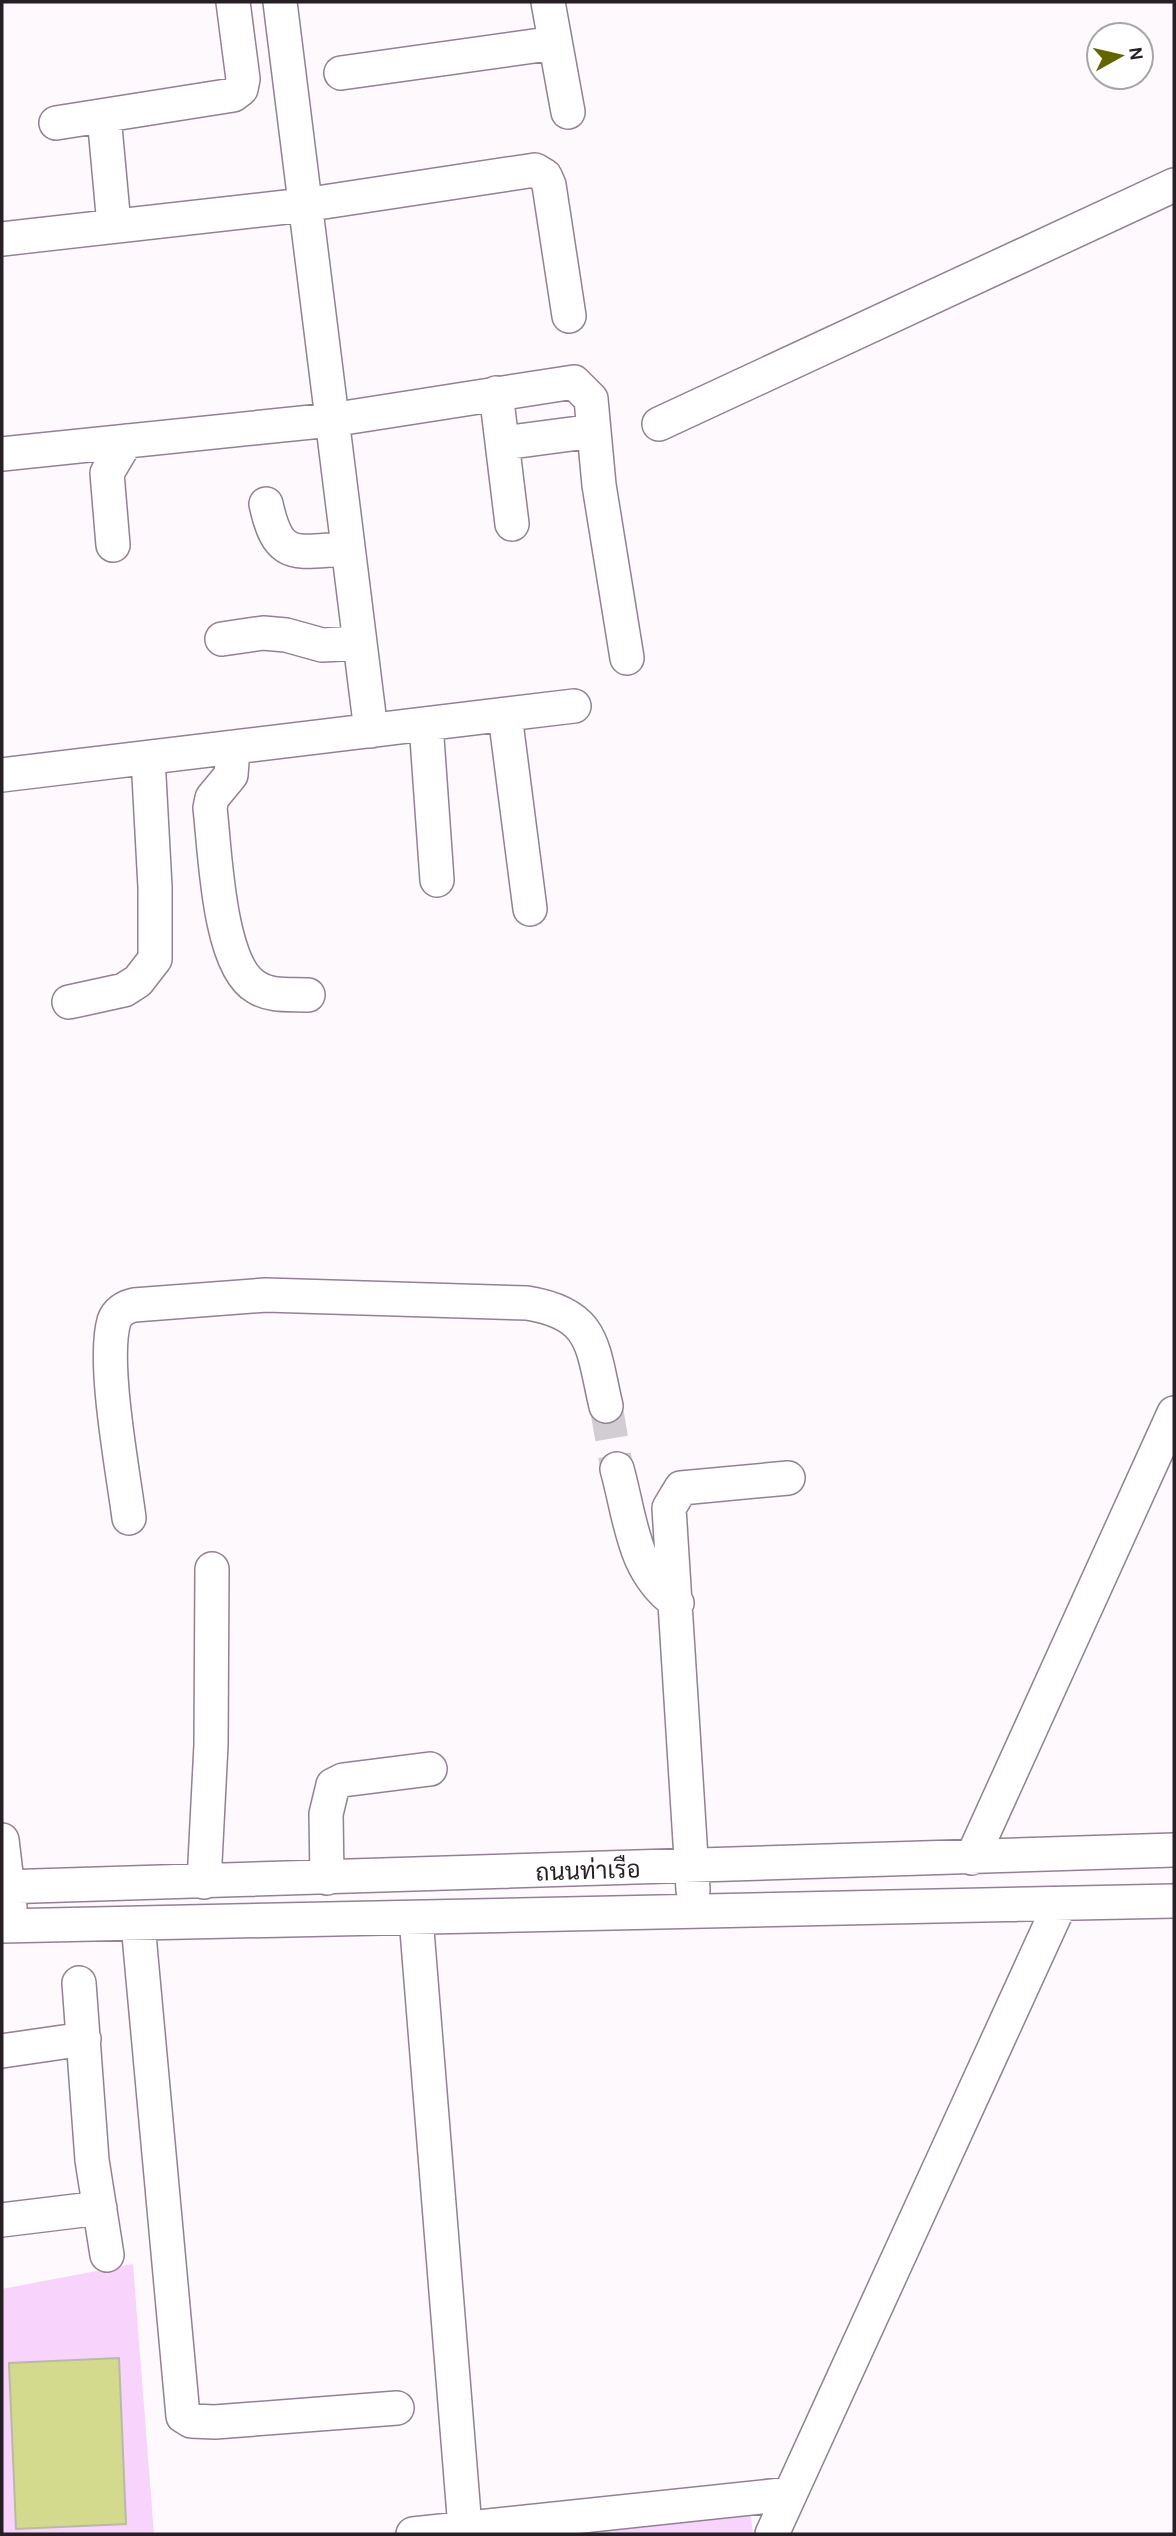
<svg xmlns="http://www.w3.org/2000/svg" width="1176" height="2536" font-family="Karla,Sarabun,sans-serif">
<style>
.green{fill:#f8d3fb}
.building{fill:#d4da8d;stroke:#b8baa3;stroke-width:2}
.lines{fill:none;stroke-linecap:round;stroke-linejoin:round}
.minor-tunnel{stroke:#d2cdd2;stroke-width:33;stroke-dasharray:33 17;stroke-linecap:butt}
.minor-casing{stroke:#928193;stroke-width:36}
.minor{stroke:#fff;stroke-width:33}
.labels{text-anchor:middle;stroke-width:5;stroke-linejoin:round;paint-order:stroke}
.street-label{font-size:24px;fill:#261f26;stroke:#fff}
</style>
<rect width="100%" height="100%" fill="#fdf9fd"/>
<!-- green -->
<path class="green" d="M 133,2264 L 154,2534 L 2,2534 L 2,2289 Z
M 746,2512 L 751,2517 L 753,2534 L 553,2534 Z"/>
<!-- building -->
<path class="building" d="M 119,2358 L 126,2524 L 16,2529 L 9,2363 Z"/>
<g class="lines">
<!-- minor-tunnel -->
<path class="minor-tunnel" d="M 606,1406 L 617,1469"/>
<defs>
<path id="minor" d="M 280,2 L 371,731
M 548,2 L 568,112
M 341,73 L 555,43
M 104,116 L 114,225
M 56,123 L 233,95 L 241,89 L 243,79 L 233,2
M 2,239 L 304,205 L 535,170 L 545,176 L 549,185 L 569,316
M 496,393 L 512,524
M 659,424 L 1174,185
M 503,443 L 594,431
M 2,454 L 331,420 L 574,382 L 591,399 L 599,485 L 627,658
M 266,504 C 279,563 296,551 348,549
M 113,545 L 107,473 L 126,441
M 222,639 L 263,633 L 286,635 L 322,645 L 360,643
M 505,715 L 530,909
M 426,724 L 437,880
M 233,748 L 231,775 L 212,798 L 210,808 C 215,849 218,965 256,987 C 271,997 291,994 308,995
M 2,775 L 574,706
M 69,1002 L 124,990 L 138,981 L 155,959 L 155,887 L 148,758
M 617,1469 C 631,1519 632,1571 677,1603
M 129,1518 C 123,1471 102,1362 114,1321 C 117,1312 125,1307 134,1305 L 266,1295 L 527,1303 C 596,1314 592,1347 606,1406
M 2,1840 L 10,1907
M 972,1858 L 1174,1413
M 327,1878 L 326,1814 L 333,1785 L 343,1780 L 430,1769
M 204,1882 L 211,1745 L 212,1569
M 2,1887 L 1174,1850
M 693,1890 L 669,1508 L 681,1488 L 788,1478
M 416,1918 L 465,2528
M 138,1924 L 183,2416 L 191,2421 L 215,2422 L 397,2408
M 2,1926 L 1174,1901
M 79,1983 L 92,2160 L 107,2255
M 2,2051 L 84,2039
M 2,2220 L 100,2208
M 413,2534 L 790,2494
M 772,2534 L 1060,1904"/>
</defs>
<!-- minor casing -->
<use href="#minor" class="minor-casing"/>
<!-- minor -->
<use href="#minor" class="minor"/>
</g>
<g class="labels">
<!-- street labels -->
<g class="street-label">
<text transform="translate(588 1871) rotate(-2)" y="8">ถนนท่าเรือ</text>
</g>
</g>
<!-- border -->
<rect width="1176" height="2536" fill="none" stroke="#261f26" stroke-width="7"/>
<!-- north arrow -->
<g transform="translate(1120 56) rotate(82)"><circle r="33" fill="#ffffff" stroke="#a8a5a8" stroke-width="2"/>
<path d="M0-5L12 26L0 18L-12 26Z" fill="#626500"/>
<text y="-10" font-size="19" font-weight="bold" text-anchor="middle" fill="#261f26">N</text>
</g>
</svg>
